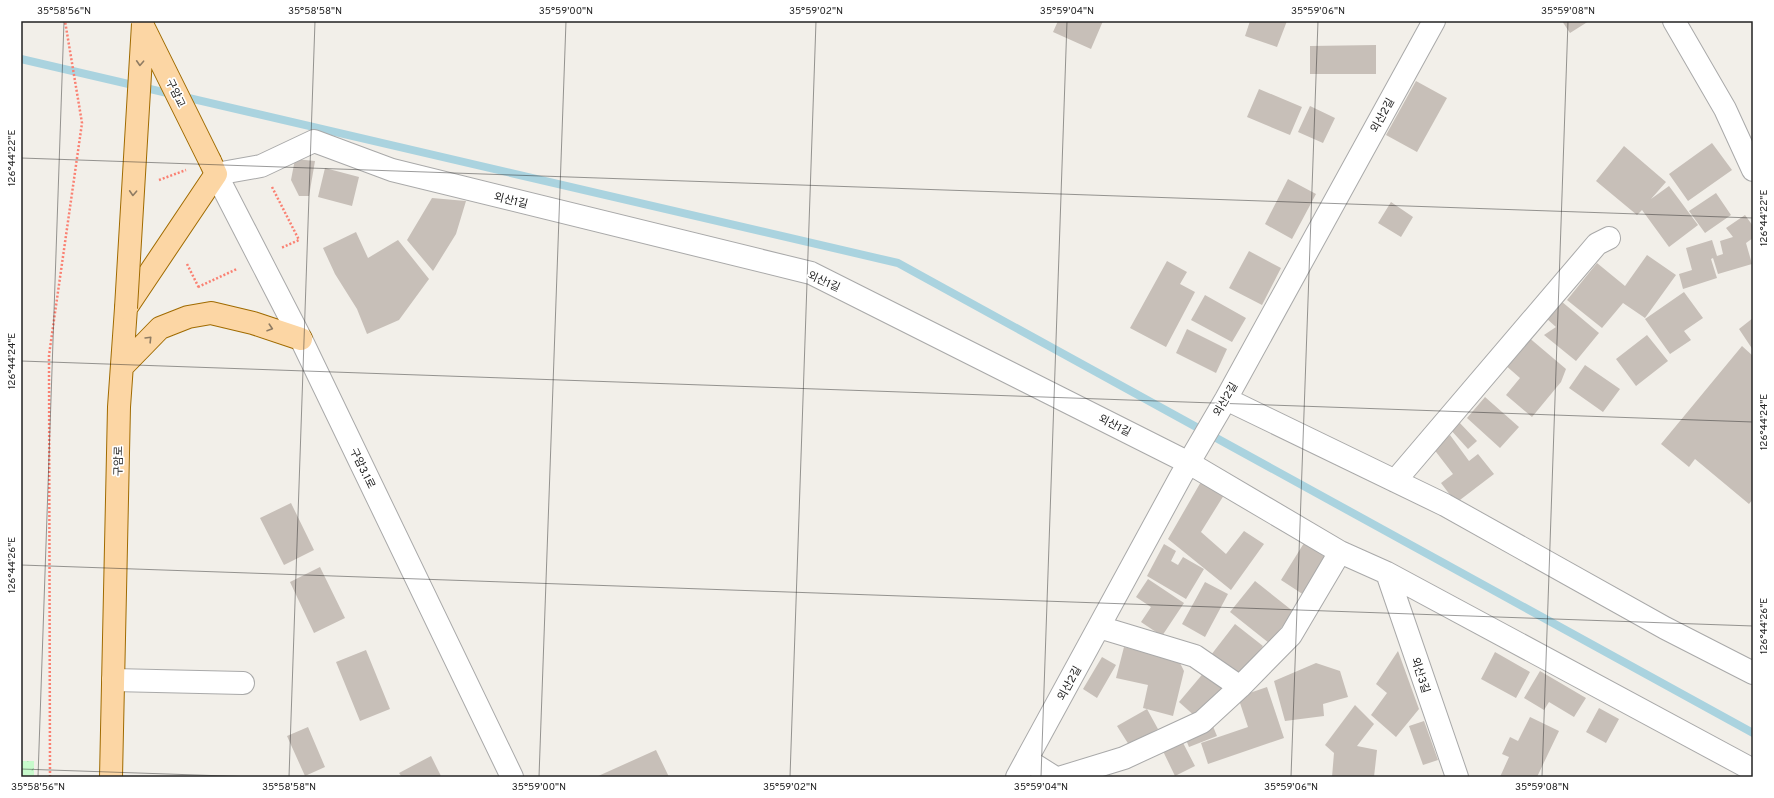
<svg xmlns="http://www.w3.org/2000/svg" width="1774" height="798" font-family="Overpass,'Noto Sans KR',sans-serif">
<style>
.park{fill:url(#park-crowns)}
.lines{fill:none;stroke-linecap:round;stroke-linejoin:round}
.stream{stroke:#aad3df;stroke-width:8}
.building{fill:#c7bfb8}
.minor-casing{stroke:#a9a9a9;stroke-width:24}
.major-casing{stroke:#a06b00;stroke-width:24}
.path{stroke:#fa8072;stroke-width:2.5;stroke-dasharray:2 2;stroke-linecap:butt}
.minor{stroke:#fff;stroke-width:22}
.major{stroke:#fcd6a4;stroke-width:22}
.major-bridge-casing{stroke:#a06b00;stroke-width:24;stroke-linecap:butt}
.major-bridge{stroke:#fcd6a4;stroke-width:22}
.oneway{stroke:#8f7c63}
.ticks{fill:none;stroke:#222;stroke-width:1;stroke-opacity:0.45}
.labels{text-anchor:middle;stroke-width:3.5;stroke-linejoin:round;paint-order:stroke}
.street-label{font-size:11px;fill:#222;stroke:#fff}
.neatline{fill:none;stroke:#222;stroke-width:1.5}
.ticks-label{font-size:10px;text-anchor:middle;fill:#222}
</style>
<defs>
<pattern id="park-crowns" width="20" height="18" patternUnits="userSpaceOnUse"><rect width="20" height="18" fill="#c8facc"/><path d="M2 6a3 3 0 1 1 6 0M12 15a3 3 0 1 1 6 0" fill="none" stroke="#acd6af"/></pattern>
</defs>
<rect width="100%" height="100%" fill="#f2efe9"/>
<!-- park -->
<path class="park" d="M 21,761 L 34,761 L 34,777 L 21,777 Z"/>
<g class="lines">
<!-- stream -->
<path class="stream" d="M 21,59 L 898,263 L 1753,733"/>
</g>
<!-- building -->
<path class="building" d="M 1058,21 L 1103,21 L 1091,49 L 1053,32 Z
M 1250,21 L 1287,21 L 1277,47 L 1245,36 Z
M 1562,21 L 1589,21 L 1570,33 Z
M 1376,45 L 1376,74 L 1310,74 L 1310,46 Z
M 1416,81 L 1447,98 L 1417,152 L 1386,135 Z
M 1259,89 L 1302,107 L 1290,135 L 1247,117 Z
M 1310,106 L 1335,118 L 1323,143 L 1298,132 Z
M 1712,143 L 1732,170 L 1688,201 L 1669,174 Z
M 1624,146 L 1666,182 L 1651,199 L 1669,186 L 1698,225 L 1669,247 L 1642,210 L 1637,215 L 1596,181 Z
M 295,159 L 315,161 L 309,196 L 299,196 L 291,180 Z
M 325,168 L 359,177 L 352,206 L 318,197 Z
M 1288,179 L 1316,194 L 1292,239 L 1265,224 Z
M 1716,193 L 1731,215 L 1705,233 L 1689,211 Z
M 432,198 L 466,201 L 456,234 L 433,271 L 407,240 Z
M 1391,202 L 1413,217 L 1401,237 L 1378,223 Z
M 1745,215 L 1753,226 L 1753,238 L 1746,243 L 1752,264 L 1718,274 L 1713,258 L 1711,259 L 1717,278 L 1683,289 L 1679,274 L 1692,270 L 1686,248 L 1712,240 L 1717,256 L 1723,254 L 1720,241 L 1733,237 L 1726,228 Z
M 356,232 L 368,258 L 398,240 L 429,279 L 399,320 L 367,334 L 357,309 L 335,274 L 323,248 Z
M 1249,251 L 1281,268 L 1262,305 L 1229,288 Z
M 1647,255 L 1676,275 L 1645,318 L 1623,303 L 1602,328 L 1567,300 L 1597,263 L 1625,286 Z
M 1167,261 L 1187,272 L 1180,284 L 1195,292 L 1166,347 L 1130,328 Z
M 1684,292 L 1703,318 L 1684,331 L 1691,340 L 1670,354 L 1645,319 Z
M 1205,295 L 1246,318 L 1232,342 L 1191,320 Z
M 1561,301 L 1599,333 L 1576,361 L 1544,335 L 1556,327 L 1546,318 Z
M 1753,318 L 1753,350 L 1739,329 Z
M 1187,329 L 1227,349 L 1216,373 L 1176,353 Z
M 1647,335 L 1668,361 L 1636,386 L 1616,359 Z
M 1527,336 L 1566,369 L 1561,382 L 1532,417 L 1506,395 L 1520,378 L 1504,364 Z
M 1742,346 L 1753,356 L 1753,499 L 1749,504 L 1695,459 L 1689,467 L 1661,444 Z
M 1585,365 L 1620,389 L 1603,412 L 1569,388 Z
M 1485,397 L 1519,427 L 1500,448 L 1467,418 Z
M 1458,421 L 1477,441 L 1468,449 L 1450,429 Z
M 1450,435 L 1469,461 L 1478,454 L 1494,474 L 1456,503 L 1441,483 L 1453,474 L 1433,448 Z
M 1202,480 L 1224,495 L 1201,532 L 1226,554 L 1244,531 L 1264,544 L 1231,590 L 1168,539 Z
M 291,503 L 314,550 L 284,565 L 260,518 Z
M 1304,543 L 1327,558 L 1304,595 L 1281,580 Z
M 1164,544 L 1176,551 L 1171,561 L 1178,565 L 1183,557 L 1204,569 L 1186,599 L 1147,576 Z
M 320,567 L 345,618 L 314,633 L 290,582 Z
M 1148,579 L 1184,603 L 1162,636 L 1141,622 L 1151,607 L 1136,597 Z
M 1255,581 L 1294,612 L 1269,643 L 1230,612 Z
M 1205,582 L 1228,594 L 1205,637 L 1182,624 Z
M 1235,624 L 1263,646 L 1239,677 L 1211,655 Z
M 1124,647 L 1179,661 L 1184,671 L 1173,716 L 1143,708 L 1148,685 L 1116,678 Z
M 366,650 L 390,709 L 360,721 L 336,662 Z
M 1398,651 L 1419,709 L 1396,737 L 1371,715 L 1387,693 L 1376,684 Z
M 1495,652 L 1530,672 L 1516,698 L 1481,679 Z
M 1102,657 L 1116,665 L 1097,698 L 1083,689 Z
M 1316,663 L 1340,671 L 1348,697 L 1323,704 L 1324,716 L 1285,721 L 1274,681 Z
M 1206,670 L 1224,686 L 1197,718 L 1179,702 Z
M 1540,671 L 1586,698 L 1574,717 L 1549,702 L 1544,710 L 1524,698 Z
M 1267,687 L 1284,738 L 1208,764 L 1201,743 L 1248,727 L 1238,697 Z
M 1355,705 L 1374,724 L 1357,746 L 1377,750 L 1374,777 L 1332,777 L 1334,753 L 1325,745 Z
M 1599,708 L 1619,719 L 1606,743 L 1586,732 Z
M 1147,709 L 1158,729 L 1129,745 L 1117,726 Z
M 1530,717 L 1559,731 L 1537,777 L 1500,777 L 1509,757 L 1502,754 L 1510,737 L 1518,741 Z
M 1424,721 L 1438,760 L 1423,765 L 1409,726 Z
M 1212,724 L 1217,736 L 1189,747 L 1184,735 Z
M 308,727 L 325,767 L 305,776 L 287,736 Z
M 1180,737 L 1195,766 L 1175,776 L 1161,747 Z
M 656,750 L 669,777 L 596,777 Z
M 431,756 L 441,776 L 402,777 L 399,773 Z"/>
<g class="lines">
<defs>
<path id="minor" d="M 1674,21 L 1725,109 L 1753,170
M 1226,399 L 1445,505 L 1665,628 L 1753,673
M 1395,481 L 1597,244 L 1609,238
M 1387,573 L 1457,777
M 1099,627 L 1195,656 L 1240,687
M 113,680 L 243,683
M 1027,760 L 1054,777
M 512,777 L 301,339 L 216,174 L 261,166 L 314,141 L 392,170 L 811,273 L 1189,463 L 1340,552 L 1387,573 L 1753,770
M 1017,777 L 1181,476 L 1226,399 L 1434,21
M 1062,777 L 1124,758 L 1202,722 L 1240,687 L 1291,635 L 1340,552"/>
<path id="major" d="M 122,367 L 160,328 L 188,317 L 211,313 L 253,323 L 301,339
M 111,777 L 119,407 L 126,308 L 216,174 L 210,161"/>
</defs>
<!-- minor casing -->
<use href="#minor" class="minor-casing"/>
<!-- major casing -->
<use href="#major" class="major-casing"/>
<!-- path -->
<path class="path" d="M 159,180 L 186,170
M 272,187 L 299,240 L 281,248
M 187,264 L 199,288
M 198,287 L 237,269
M 50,777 L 49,355 L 82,123 L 65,21"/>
<!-- minor -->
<use href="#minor" class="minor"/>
<!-- major -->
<use href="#major" class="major"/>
<defs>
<path id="major-bridge" d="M 143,26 L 210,161
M 126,308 L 143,24"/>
</defs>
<!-- major-bridge casing -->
<use href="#major-bridge" class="major-bridge-casing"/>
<!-- major-bridge -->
<use href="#major-bridge" class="major-bridge"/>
</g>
<!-- one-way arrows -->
<defs><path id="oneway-chevron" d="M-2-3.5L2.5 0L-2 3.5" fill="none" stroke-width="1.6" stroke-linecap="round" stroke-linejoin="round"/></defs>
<g class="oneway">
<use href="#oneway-chevron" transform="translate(140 63) rotate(93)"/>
<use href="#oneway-chevron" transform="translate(133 193) rotate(93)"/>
<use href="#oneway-chevron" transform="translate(270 328) rotate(18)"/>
<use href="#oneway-chevron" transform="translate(149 339) rotate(-46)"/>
</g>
<!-- ticks -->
<path class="ticks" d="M 21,158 L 1753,218M 21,361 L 1753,422M 21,565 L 1753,626M 21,769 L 255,777M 38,777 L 64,21M 289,777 L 315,21M 539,777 L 566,21M 790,777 L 816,21M 1041,777 L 1067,21M 1291,777 L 1318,21M 1542,777 L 1568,21"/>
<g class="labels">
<!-- street labels -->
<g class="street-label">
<text transform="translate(176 93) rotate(64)" y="4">구암교</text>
<text transform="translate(1382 115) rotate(-61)" y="4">외산2길</text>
<text transform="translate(511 200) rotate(14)" y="4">외산1길</text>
<text transform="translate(824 281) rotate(24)" y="4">외산1길</text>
<text transform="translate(1225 399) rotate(-60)" y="4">외산2길</text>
<text transform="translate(1115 425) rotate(27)" y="4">외산1길</text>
<text transform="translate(118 461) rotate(-89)" y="4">구암로</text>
<text transform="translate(363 468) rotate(64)" y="4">구암3.1로</text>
<text transform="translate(1421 675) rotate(72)" y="4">외산3길</text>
<text transform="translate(1069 683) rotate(-61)" y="4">외산2길</text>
</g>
</g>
<!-- border -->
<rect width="1774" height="798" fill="none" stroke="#ffffff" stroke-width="44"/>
<rect x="22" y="22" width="1730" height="754" class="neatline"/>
<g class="ticks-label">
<text x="64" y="14">35°58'56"N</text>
<text x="315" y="14">35°58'58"N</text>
<text x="566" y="14">35°59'00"N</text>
<text x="816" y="14">35°59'02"N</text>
<text x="1067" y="14">35°59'04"N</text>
<text x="1318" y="14">35°59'06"N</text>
<text x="1568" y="14">35°59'08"N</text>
<text transform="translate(11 158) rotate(-90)" y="4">126°44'22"E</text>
<text transform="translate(1763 218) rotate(-90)" y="4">126°44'22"E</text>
<text transform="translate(11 361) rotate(-90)" y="4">126°44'24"E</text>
<text transform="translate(1763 422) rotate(-90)" y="4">126°44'24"E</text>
<text transform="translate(11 565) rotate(-90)" y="4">126°44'26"E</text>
<text transform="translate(1763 626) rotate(-90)" y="4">126°44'26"E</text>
<text x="38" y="790">35°58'56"N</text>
<text x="289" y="790">35°58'58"N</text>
<text x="539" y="790">35°59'00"N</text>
<text x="790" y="790">35°59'02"N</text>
<text x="1041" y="790">35°59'04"N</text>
<text x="1291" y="790">35°59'06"N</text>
<text x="1542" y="790">35°59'08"N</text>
</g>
</svg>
